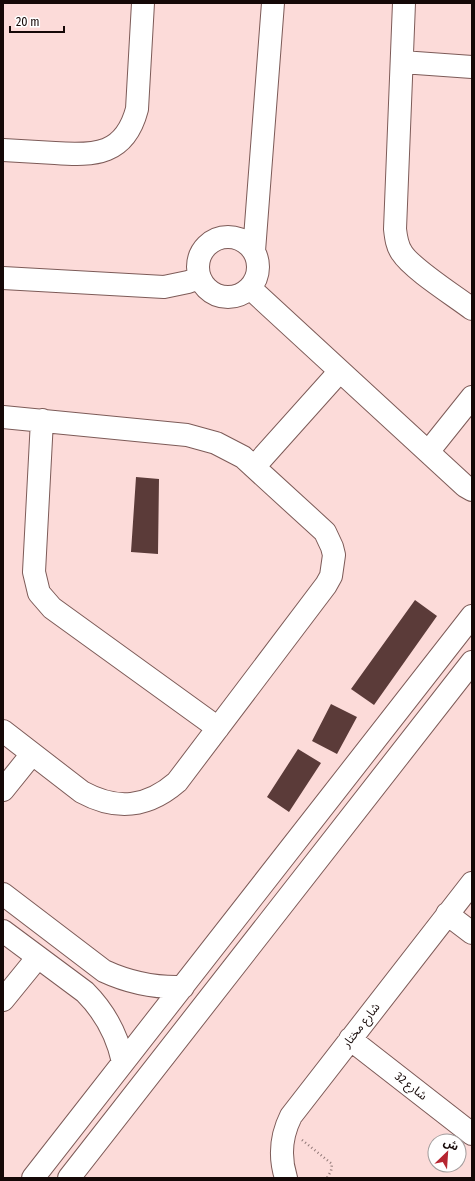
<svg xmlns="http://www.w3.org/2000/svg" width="475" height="1181" font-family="'Fira Sans Condensed','Noto Sans Arabic',sans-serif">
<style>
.building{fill:#5b3b39}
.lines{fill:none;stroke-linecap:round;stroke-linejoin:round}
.minor-casing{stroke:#7d5b58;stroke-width:24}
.path{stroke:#907877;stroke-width:2.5;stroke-dasharray:1 3;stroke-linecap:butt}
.minor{stroke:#fff;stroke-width:22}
.labels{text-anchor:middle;stroke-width:4;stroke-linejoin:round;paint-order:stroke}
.street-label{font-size:12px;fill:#150807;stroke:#fff}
</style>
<rect width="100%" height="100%" fill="#fcdbd9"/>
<!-- building -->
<path class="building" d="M 136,477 L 159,479 L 158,554 L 131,552 Z
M 415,600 L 437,616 L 374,705 L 351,689 Z
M 331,704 L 357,717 L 337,754 L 312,741 Z
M 298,749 L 321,763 L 289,812 L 267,797 Z"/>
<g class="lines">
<defs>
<path id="minor" d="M 404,3 L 395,229 C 396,238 397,246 402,253 C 412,269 455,296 472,309
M 402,62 L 472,67
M 3,150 C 20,151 38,152 55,153 C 95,156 125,155 137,109 L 143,3
M198 267a30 30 0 1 1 60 0a30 30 0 1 1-60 0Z
M 254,251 L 273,3
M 3,278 L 164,287 L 188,282 L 199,278
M 250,288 L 465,486 L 472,490
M 3,417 L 187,435 L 216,443 L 243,457 L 325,532 L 332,547 L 334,555 L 331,576 L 326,585 L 177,782 C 147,808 117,811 82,792 L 3,731
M 42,420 L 34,572 L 39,593 L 52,608 L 218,728
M 428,452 L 472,397
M 255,466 L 340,371
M 3,790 L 32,754
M 3,894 L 104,971 C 130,983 155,988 183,987
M 447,914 L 472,933
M 3,931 L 85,992 C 105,1012 117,1034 123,1062
M 3,1000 L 38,957
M 350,1039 L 472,1134
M 33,1178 L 472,616
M 69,1178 L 472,662
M 286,1178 C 279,1156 281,1136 291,1116 L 472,883"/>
</defs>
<!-- minor casing -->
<use href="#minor" class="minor-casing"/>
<!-- path -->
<path class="path" d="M 302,1140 L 332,1164 L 331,1171 L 327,1178"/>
<!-- minor -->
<use href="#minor" class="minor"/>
</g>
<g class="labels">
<!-- street labels -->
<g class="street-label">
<text transform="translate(361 1025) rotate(-52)" y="4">شارع مختار</text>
<text transform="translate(411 1086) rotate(38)" y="4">شارع 32</text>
</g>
</g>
<!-- border -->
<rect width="475" height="1181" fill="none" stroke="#150807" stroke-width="8"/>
<!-- north arrow -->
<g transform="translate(447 1153) rotate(25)"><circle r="19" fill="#ffffff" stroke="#a19c9c"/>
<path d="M0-3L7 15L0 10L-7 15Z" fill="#b62531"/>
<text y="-6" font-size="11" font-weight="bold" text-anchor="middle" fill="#150807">ش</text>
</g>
<!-- scale -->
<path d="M10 26v6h54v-6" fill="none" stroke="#150807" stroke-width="2"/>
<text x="16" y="26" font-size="12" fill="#150807" stroke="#ffffff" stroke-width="3" paint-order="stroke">20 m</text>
</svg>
